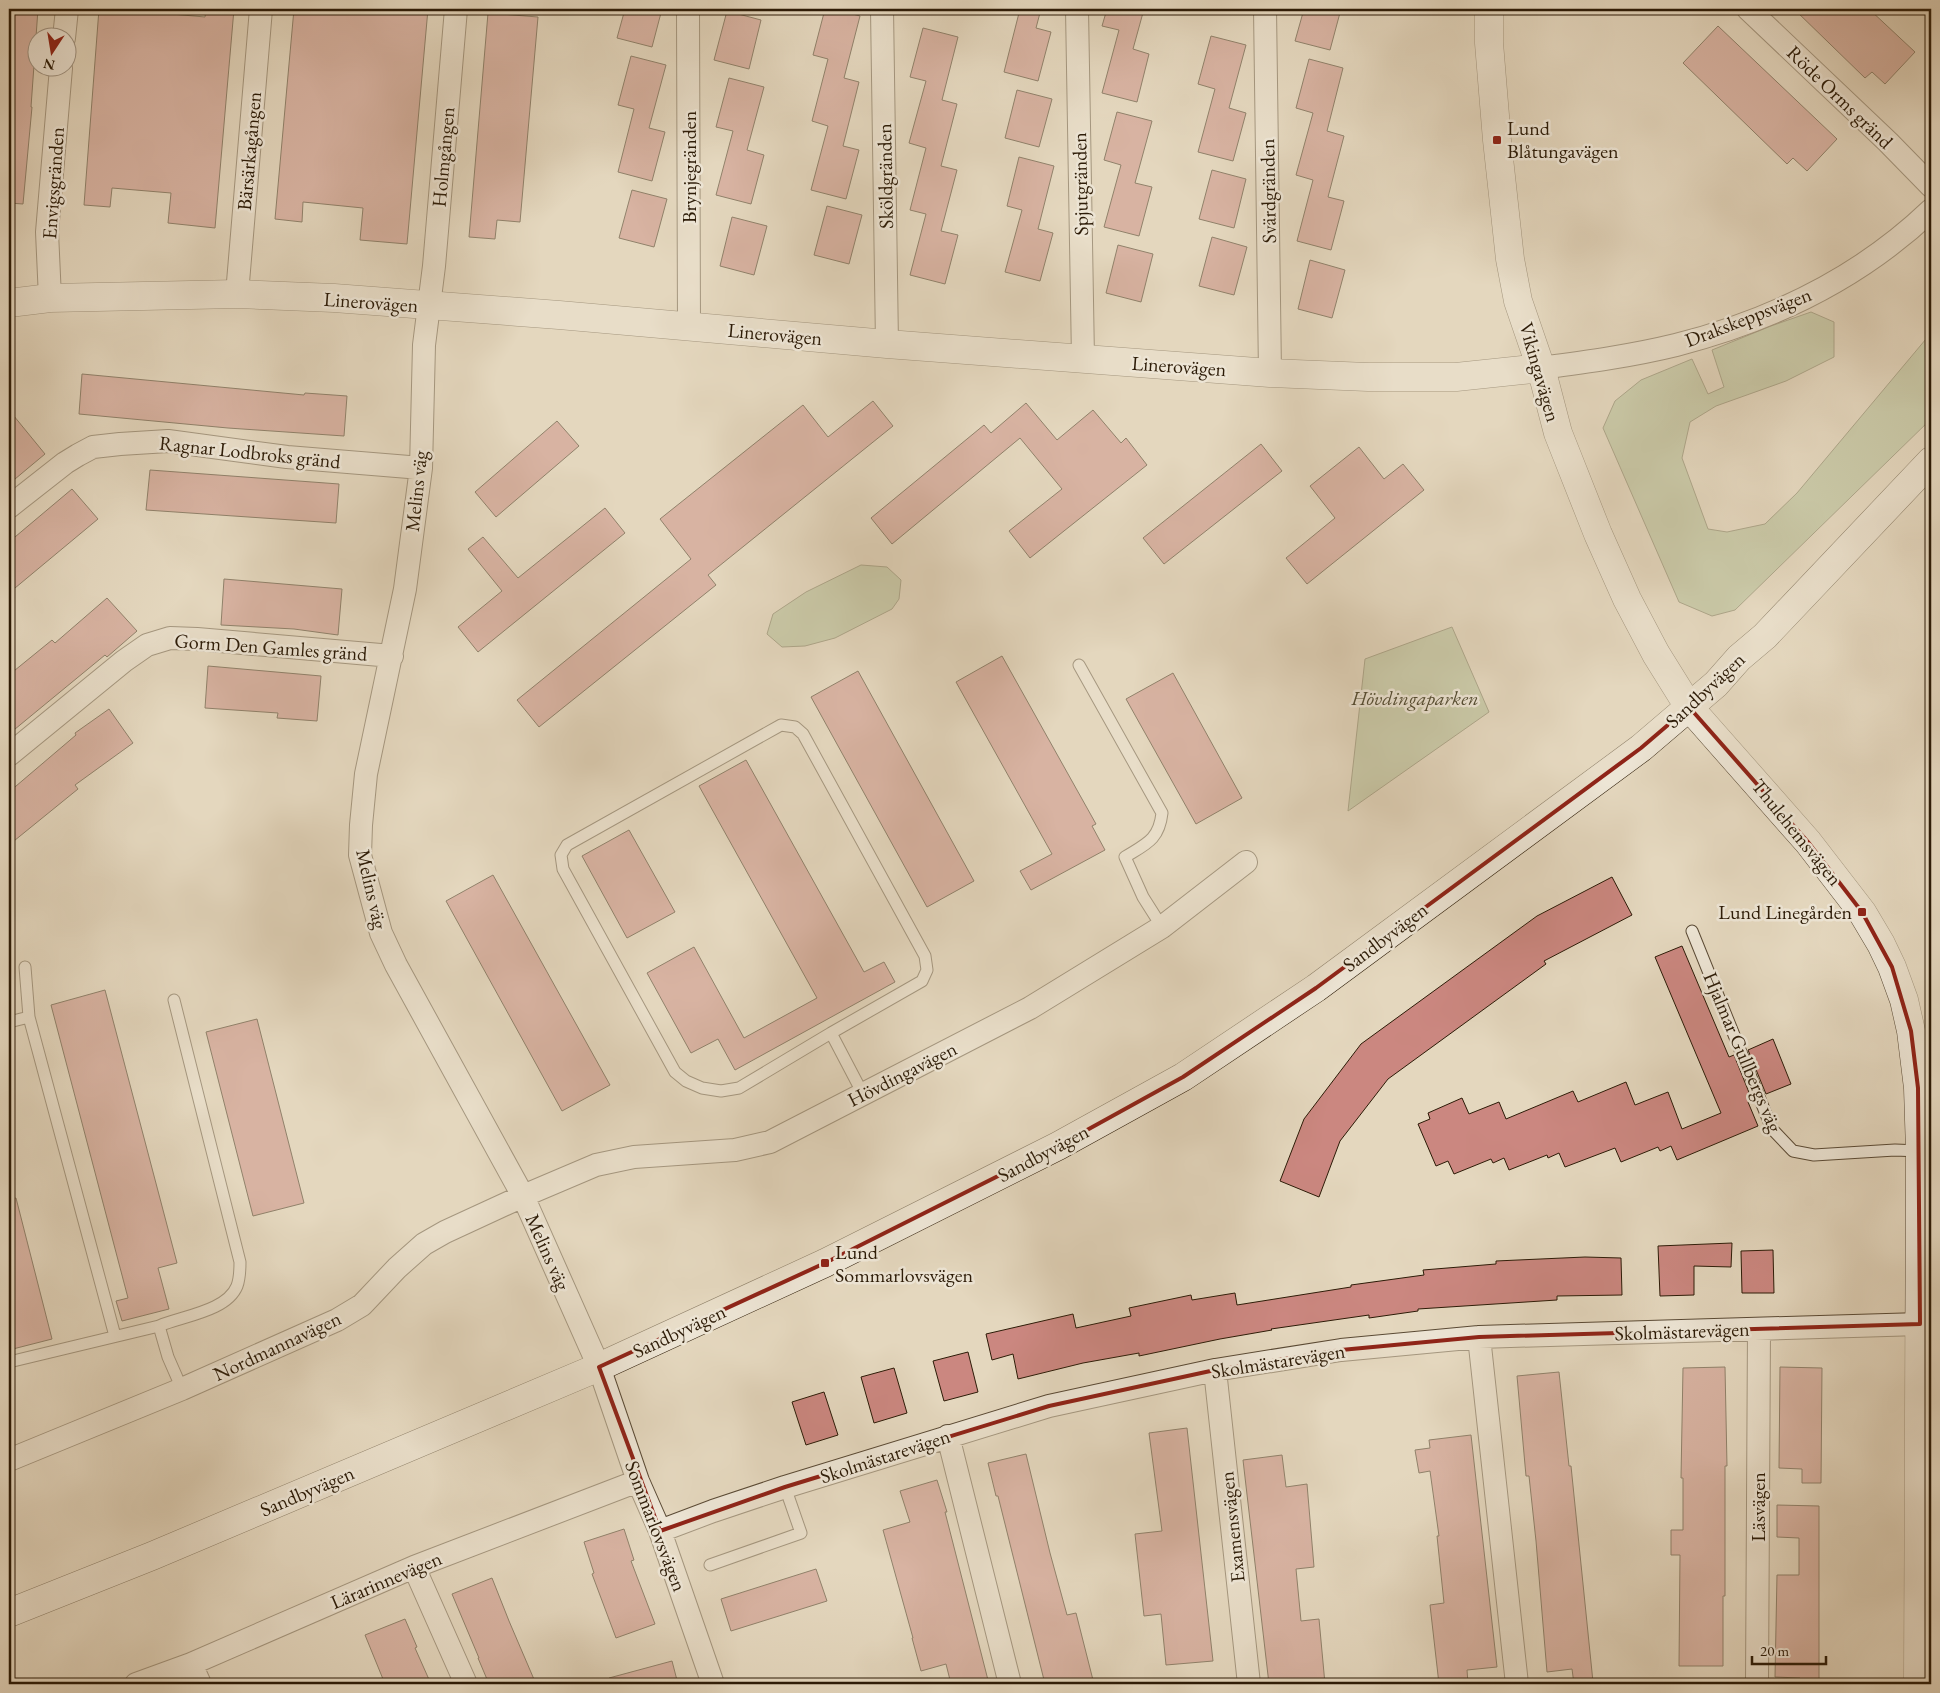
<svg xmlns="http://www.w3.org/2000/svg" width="1940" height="1693" font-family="'EB Garamond',serif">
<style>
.green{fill:#afbf96;stroke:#6e6d4e}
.building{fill:#cb8780;stroke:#2c1b07}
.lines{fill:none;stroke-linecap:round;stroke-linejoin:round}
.service-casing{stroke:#5a4a35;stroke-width:13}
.minor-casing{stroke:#5a4a35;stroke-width:24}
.tertiary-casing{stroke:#5a4a35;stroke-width:29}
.secondary-casing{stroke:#2c1b07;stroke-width:29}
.service{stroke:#ede5d5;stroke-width:11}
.minor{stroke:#ede5d5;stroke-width:22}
.tertiary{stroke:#ede5d5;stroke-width:28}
.secondary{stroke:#ede5d5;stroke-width:28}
.marked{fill:none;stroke:#8f2418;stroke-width:4;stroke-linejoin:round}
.poi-dot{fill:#8f2418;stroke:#ede5d5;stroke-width:2}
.labels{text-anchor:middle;stroke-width:5;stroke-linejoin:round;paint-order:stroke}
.street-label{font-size:20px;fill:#2c1b07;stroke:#ede5d5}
.poi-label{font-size:20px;fill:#2c1b07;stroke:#ede5d5;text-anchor:start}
.park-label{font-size:20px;font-style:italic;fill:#534c32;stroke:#ede5d5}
</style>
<rect width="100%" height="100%" fill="#e4d7be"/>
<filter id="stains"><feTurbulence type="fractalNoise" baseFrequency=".004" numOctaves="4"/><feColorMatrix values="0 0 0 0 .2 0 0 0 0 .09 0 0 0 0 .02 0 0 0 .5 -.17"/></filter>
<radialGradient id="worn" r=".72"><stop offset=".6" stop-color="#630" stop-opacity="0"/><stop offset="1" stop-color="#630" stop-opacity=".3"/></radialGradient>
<!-- green -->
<path class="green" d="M 1811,312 L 1834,322 L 1834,357 L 1786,381 L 1716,406 L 1690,422 L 1682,458 L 1708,529 L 1727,532 L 1765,524 L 1797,493 L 1931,333 L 1931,419 L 1735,610 L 1712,616 L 1679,602 L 1603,428 L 1615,401 L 1641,380 L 1692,359 L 1708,394 L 1724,387 L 1712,350 L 1771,326 Z
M 861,565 L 887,567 L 901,580 L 899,599 L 892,609 L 835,638 L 805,646 L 782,647 L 767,634 L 773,614 L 806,592 Z
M 1452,627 L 1489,712 L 1348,811 L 1365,659 Z"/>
<!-- building -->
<path class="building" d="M 9,9 L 38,9 L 31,107 L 32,107 L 23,204 L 9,203 Z
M 99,9 L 150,9 L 149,12 L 205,17 L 206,9 L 234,9 L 215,228 L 168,223 L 171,193 L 112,188 L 110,207 L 84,205 Z
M 294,9 L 428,9 L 407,244 L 360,240 L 363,208 L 303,202 L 302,222 L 275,219 Z
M 625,9 L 662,9 L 652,47 L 617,38 Z
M 825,9 L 834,9 L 860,16 L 844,78 L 859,82 L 843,146 L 859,150 L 846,199 L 811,190 L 828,126 L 812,121 L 828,59 L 813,55 Z
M 1020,9 L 1041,9 L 1036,28 L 1051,32 L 1038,81 L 1004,72 Z
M 1107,9 L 1144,9 L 1133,49 L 1149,54 L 1137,102 L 1102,93 L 1119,30 L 1102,26 Z
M 1304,9 L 1341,9 L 1330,50 L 1295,41 Z
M 1794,9 L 1869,9 L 1915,52 L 1885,84 L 1872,72 L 1865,78 Z
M 727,11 L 761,20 L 749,69 L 714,60 Z
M 488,13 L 538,17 L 520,222 L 497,220 L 495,239 L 469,237 Z
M 1718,26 L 1837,139 L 1807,171 L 1793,158 L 1787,164 L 1683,63 Z
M 923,28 L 958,37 L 942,100 L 957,104 L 941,166 L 957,170 L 941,231 L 958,235 L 945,284 L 910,275 L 926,214 L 910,210 L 926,148 L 909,143 L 926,81 L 910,77 Z
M 1211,36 L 1246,45 L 1229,108 L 1246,113 L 1233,161 L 1198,152 L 1215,89 L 1198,84 Z
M 631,56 L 666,65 L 649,128 L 665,132 L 652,181 L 618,172 L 634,109 L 618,105 Z
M 1309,59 L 1343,68 L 1327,131 L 1344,136 L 1328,197 L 1344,201 L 1331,250 L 1297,241 L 1313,180 L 1296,175 L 1313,113 L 1296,108 Z
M 729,78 L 764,87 L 747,150 L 764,155 L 751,204 L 716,195 L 733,131 L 716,127 Z
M 1017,90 L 1052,99 L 1039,147 L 1005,138 Z
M 1117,112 L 1152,121 L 1135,183 L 1152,187 L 1139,236 L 1104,227 L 1121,165 L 1104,160 Z
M 1019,157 L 1054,166 L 1038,229 L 1053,233 L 1040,281 L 1005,272 L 1022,210 L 1007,206 Z
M 1212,170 L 1246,179 L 1234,228 L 1199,219 Z
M 632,190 L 667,199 L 654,247 L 619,238 Z
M 827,206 L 862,215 L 849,264 L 814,255 Z
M 732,217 L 767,226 L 754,275 L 720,266 Z
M 1212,237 L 1247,247 L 1234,295 L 1199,286 Z
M 1118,245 L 1153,254 L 1141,302 L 1106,293 Z
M 1310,260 L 1345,270 L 1332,318 L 1298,309 Z
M 82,374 L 304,395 L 305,393 L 347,396 L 344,436 L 228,428 L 79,414 Z
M 873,401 L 893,426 L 708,575 L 716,585 L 539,727 L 517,700 L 691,559 L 660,519 L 803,405 L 828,437 Z
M 1026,403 L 1057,440 L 1093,410 L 1121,443 L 1126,438 L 1147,465 L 1030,558 L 1009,531 L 1062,489 L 1020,438 L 892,544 L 871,518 L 984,425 L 991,433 Z
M 9,410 L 45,454 L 9,484 Z
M 557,421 L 579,446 L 496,517 L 475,492 Z
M 1261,444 L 1282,471 L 1164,564 L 1143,538 Z
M 1359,447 L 1384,479 L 1403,464 L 1424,490 L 1307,584 L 1286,558 L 1335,518 L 1310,486 Z
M 150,470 L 339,484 L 336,523 L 146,510 Z
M 72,489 L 98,519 L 9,593 L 9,542 Z
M 605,508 L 625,533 L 478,652 L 458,627 L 502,591 L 468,549 L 483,537 L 518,578 Z
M 224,579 L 342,589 L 338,635 L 294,629 L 221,625 Z
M 107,598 L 137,631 L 107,657 L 105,655 L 9,734 L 9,675 L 52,640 L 55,643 Z
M 1002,656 L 1096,824 L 1092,826 L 1105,850 L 1031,890 L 1020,871 L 1052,854 L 956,682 Z
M 208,666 L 321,676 L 317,721 L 277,718 L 278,713 L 205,708 Z
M 858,671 L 974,881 L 927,907 L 811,697 Z
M 1173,673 L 1242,798 L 1196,824 L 1126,699 Z
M 109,709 L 133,743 L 75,785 L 78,789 L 9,845 L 9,792 L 76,735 L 75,733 Z
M 746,760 L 864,972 L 884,962 L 895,982 L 735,1070 L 718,1039 L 691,1053 L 647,973 L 694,947 L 744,1038 L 817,998 L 699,786 Z
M 629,830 L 675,912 L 627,938 L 582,856 Z
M 493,875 L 610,1085 L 562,1111 L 446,901 Z
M 1612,877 L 1632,915 L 1544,961 L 1546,964 L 1388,1079 L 1340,1141 L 1319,1197 L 1280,1181 L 1304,1119 L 1361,1044 L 1537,916 Z
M 1682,946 L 1729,1057 L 1734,1055 L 1752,1100 L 1748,1102 L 1758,1126 L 1677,1160 L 1671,1146 L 1660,1151 L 1658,1147 L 1621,1162 L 1615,1148 L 1565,1167 L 1559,1153 L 1548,1158 L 1547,1155 L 1509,1170 L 1504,1158 L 1493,1163 L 1491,1159 L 1454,1174 L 1448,1161 L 1436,1166 L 1418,1124 L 1430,1119 L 1428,1113 L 1462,1098 L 1469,1114 L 1499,1102 L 1506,1119 L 1573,1091 L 1578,1102 L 1626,1082 L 1635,1105 L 1668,1092 L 1682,1129 L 1721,1113 L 1655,957 Z
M 105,990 L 177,1263 L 158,1268 L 169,1309 L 122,1321 L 116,1301 L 128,1298 L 51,1005 Z
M 257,1019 L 304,1203 L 253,1216 L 206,1032 Z
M 1773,1039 L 1791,1084 L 1766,1094 L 1748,1050 Z
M 16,1198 L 52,1339 L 9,1350 L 9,1199 Z
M 1732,1243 L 1731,1267 L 1694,1266 L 1694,1295 L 1660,1296 L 1658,1246 Z
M 1773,1250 L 1774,1293 L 1742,1293 L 1741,1251 Z
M 1585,1257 L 1621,1258 L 1622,1295 L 1557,1296 L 1557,1300 L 1418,1309 L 1418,1311 L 1369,1318 L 1369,1315 L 1271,1329 L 1272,1330 L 1220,1339 L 1139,1356 L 1139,1353 L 1083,1363 L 1018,1379 L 1013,1354 L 992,1360 L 986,1334 L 1073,1314 L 1076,1328 L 1131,1316 L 1129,1308 L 1191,1295 L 1192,1300 L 1235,1293 L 1237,1305 L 1351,1287 L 1351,1285 L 1424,1275 L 1423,1270 L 1496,1264 L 1496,1261 Z
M 968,1352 L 978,1392 L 944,1401 L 933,1361 Z
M 1725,1367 L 1727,1466 L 1725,1466 L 1725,1596 L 1723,1596 L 1723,1666 L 1679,1666 L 1680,1555 L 1671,1555 L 1671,1530 L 1683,1530 L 1683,1478 L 1681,1478 L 1683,1368 Z
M 1780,1367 L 1822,1368 L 1821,1483 L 1802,1483 L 1802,1469 L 1779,1468 Z
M 894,1368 L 907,1413 L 874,1423 L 861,1377 Z
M 1559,1372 L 1569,1466 L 1571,1466 L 1593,1682 L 1574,1684 L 1572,1669 L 1547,1672 L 1536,1541 L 1529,1476 L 1526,1476 L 1517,1376 Z
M 824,1392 L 838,1435 L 806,1445 L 792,1402 Z
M 1187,1428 L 1213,1661 L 1166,1665 L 1161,1614 L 1144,1616 L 1135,1534 L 1162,1531 L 1149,1433 Z
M 1471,1435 L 1497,1667 L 1467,1670 L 1468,1683 L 1439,1684 L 1430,1605 L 1444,1603 L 1437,1536 L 1439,1536 L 1430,1471 L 1419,1473 L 1415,1450 L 1430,1448 L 1429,1440 Z
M 1026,1454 L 1050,1553 L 1067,1615 L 1076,1613 L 1094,1684 L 1045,1684 L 998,1496 L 996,1496 L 988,1463 Z
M 1282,1455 L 1286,1487 L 1307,1484 L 1314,1567 L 1296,1569 L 1301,1621 L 1319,1619 L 1325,1684 L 1269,1684 L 1243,1460 Z
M 937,1480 L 947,1512 L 945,1512 L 989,1684 L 951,1684 L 946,1664 L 921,1671 L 912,1638 L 913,1638 L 883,1530 L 910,1522 L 900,1491 Z
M 1777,1505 L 1819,1506 L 1819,1684 L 1800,1684 L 1800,1678 L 1775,1677 L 1777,1575 L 1799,1575 L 1799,1538 L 1777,1537 Z
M 624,1529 L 634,1560 L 631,1561 L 655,1624 L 616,1638 L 592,1574 L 594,1573 L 584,1542 Z
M 816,1569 L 827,1601 L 731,1631 L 721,1599 Z
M 492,1578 L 509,1621 L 536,1684 L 489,1684 L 478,1658 L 479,1658 L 452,1594 Z
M 405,1619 L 417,1647 L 415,1648 L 431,1684 L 385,1684 L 365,1635 Z
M 672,1661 L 678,1684 L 610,1684 L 609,1678 Z"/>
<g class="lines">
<defs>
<path id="service" d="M 1079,665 L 1162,813 C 1159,840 1146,844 1125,857 L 1143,897 L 1162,927
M 1692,931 L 1772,1129 L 1793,1151 L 1814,1155 L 1895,1150 L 1920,1151
M 29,1017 L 115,1336
M 9,1022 L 29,1017 L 25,967
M 831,1033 L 739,1088 L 721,1091 L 702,1088 L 686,1081 L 675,1072 L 563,869 L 561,855 L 567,845 L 781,725 L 795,727 L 803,734 L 925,956 L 927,970 L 922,981 L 831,1033 L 863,1094
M 159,1326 C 183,1316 227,1311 237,1286 C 240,1278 240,1270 240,1262 L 174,1000
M 9,1362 L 159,1326 L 168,1357 L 182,1389
M 710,1565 L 801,1533 L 785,1487"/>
<path id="minor" d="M 456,9 L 434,266 L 424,345 L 421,468 L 405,589 L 366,774 L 361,825 L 360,855 L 381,933 L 396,965 L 523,1196 L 599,1367 L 638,1481 L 660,1531 L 713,1684
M 688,9 L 689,326
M 882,9 L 887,344
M 1077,9 L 1083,359
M 1265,9 L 1270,373
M 1748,9 L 1888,142 L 1931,186
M 64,38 L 67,9
M 237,294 L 261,9
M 50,298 L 47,232 L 61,68
M 1541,368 C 1586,362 1631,356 1676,345 C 1770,321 1860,278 1931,210
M 9,507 L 65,463 L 78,455 L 93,447 L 120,444 L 168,441 L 287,457 L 421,468
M 9,755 L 124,661 L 147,645 L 170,638 L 197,639 L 392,656
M 1479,1337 L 1517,1684
M 1215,1370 L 1249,1684
M 948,1436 L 1010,1684
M 9,1460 L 182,1389 L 337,1320 L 362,1305 L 397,1268 L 424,1244 L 445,1232 L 523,1196 L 596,1165 L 634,1157 L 735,1150 L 770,1142 L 1030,1008 L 1162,927 L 1246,862
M 660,1531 L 713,1511 L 785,1487 L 1049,1406 L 1215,1370 L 1341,1350 L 1479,1337 L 1920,1324
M 414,1567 L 466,1684
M 191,1664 L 200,1684
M 136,1684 L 191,1664 L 414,1567 L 638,1481
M 1757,1684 L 1759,1329"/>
<path id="tertiary" d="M 1489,9 L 1489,43 L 1497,140 L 1510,259 L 1518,301 L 1541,368 L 1558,433 L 1598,534 L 1627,599 L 1656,654 L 1689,707 L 1808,842 L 1862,912 L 1881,944 L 1892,967 L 1904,1000 L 1911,1031 L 1918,1088 L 1920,1151 L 1918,1684
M 9,303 L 50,298 L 237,294 L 334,298 L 559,315 L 887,344 L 1270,373 L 1368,377 L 1456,377 L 1541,368"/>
<path id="secondary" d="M 9,1613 L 152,1556 L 599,1367 L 825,1263 L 1058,1146 L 1183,1077 L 1316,988 L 1641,748 L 1716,684 L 1739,658 L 1765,636 L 1931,461"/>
</defs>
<!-- service casing -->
<use href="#service" class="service-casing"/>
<!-- minor casing -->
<use href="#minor" class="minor-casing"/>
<!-- tertiary casing -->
<use href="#tertiary" class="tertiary-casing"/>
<!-- secondary casing -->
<use href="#secondary" class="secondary-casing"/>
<!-- service -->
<use href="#service" class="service"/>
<!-- minor -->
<use href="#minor" class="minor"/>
<!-- tertiary -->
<use href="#tertiary" class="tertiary"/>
<!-- secondary -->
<use href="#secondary" class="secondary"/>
</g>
<!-- marked area -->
<path d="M0 0H1940V1693H0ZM 1689,707 L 1808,842 L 1862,912 L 1892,967 L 1911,1031 L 1918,1088 L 1920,1324 L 1479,1337 L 1341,1350 L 1215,1370 L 1049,1406 L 785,1487 L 660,1531 L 599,1367 L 825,1263 L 1058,1146 L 1183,1077 L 1316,988 L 1641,748 Z" fill="#e4d7be" fill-opacity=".55" fill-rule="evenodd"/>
<path class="marked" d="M 1689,707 L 1808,842 L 1862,912 L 1892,967 L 1911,1031 L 1918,1088 L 1920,1324 L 1479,1337 L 1341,1350 L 1215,1370 L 1049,1406 L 785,1487 L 660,1531 L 599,1367 L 825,1263 L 1058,1146 L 1183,1077 L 1316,988 L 1641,748 Z"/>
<!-- markers -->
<g class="poi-dot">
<rect x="1492" y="135" width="10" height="10" rx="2.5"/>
<rect x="1857" y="907" width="10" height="10" rx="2.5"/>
<rect x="820" y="1258" width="10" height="10" rx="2.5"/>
</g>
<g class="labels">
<!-- street labels -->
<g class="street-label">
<text transform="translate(1840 97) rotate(44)" y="7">Röde Orms gränd</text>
<text transform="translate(249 151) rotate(-85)" y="7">Bärsärkagången</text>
<text transform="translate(443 157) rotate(-85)" y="7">Holmgången</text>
<text transform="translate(689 167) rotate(-90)" y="7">Brynjegränden</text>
<text transform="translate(885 176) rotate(-91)" y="7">Sköldgränden</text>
<text transform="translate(53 183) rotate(-86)" y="7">Envigsgränden</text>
<text transform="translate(1080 184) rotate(-91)" y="7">Spjutgränden</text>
<text transform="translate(1268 191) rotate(-91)" y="7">Svärdgränden</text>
<text transform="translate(371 302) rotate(4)" y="7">Linerovägen</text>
<text transform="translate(1748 317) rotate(-21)" y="7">Drakskeppsvägen</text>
<text transform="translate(775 334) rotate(5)" y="7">Linerovägen</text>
<text transform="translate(1179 366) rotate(4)" y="7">Linerovägen</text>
<text transform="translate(1540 372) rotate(74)" y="7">Vikingavägen</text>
<text transform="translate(250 452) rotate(6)" y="7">Ragnar Lodbroks gränd</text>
<text transform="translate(416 491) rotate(-84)" y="7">Melins väg</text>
<text transform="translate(271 647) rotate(4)" y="7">Gorm Den Gamles gränd</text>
<text transform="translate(1705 690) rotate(-43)" y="7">Sandbyvägen</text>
<text transform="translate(1797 832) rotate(51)" y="7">Thulehemsvägen</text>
<text transform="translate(372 889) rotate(77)" y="7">Melins väg</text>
<text transform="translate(1385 937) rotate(-37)" y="7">Sandbyvägen</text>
<text transform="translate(1743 1052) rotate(67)" y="7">Hjalmar Gullbergs väg</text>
<text transform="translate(902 1074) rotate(-27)" y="7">Hövdingavägen</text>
<text transform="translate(1043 1153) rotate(-28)" y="7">Sandbyvägen</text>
<text transform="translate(548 1252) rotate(66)" y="7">Melins väg</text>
<text transform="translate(679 1331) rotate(-25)" y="7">Sandbyvägen</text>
<text transform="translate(1682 1331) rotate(-2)" y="7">Skolmästarevägen</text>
<text transform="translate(277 1346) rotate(-25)" y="7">Nordmannavägen</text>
<text transform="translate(1278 1361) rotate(-9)" y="7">Skolmästarevägen</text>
<text transform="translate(885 1456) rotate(-18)" y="7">Skolmästarevägen</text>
<text transform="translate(307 1491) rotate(-23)" y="7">Sandbyvägen</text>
<text transform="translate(1758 1507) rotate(-90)" y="7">Läsvägen</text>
<text transform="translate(656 1526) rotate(69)" y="7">Sommarlovsvägen</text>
<text transform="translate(1232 1527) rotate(-96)" y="7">Examensvägen</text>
<text transform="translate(386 1580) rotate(-23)" y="7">Lärarinnevägen</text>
</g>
<!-- poi labels -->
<g class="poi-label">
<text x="1507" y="135">Lund<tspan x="1507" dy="23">Blåtungavägen</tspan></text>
<text x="1852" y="919" text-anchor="end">Lund Linegården</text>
<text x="835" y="1259">Lund<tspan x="835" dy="23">Sommarlovsvägen</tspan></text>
</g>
<!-- park labels -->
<g class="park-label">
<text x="1415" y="705">Hövdingaparken</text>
</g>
</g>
<!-- margin -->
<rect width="1940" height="1693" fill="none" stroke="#e4d7be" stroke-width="30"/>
<rect x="10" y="10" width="1920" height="1673" fill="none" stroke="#2c1b07" stroke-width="2.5"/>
<rect x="15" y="15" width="1910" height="1663" fill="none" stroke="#2c1b07"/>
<!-- north arrow -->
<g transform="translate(52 52) rotate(192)"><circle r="24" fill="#ede5d5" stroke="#a09483"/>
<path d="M0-4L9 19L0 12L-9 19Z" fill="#8f2418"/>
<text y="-8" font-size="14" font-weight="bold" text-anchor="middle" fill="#2c1b07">N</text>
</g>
<!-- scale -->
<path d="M1752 1656v8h74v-8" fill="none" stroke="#2c1b07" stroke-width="2.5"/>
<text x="1760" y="1656" font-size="15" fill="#2c1b07" stroke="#ede5d5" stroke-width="4" paint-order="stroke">20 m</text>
<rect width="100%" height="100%" filter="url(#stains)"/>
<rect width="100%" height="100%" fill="url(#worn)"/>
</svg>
